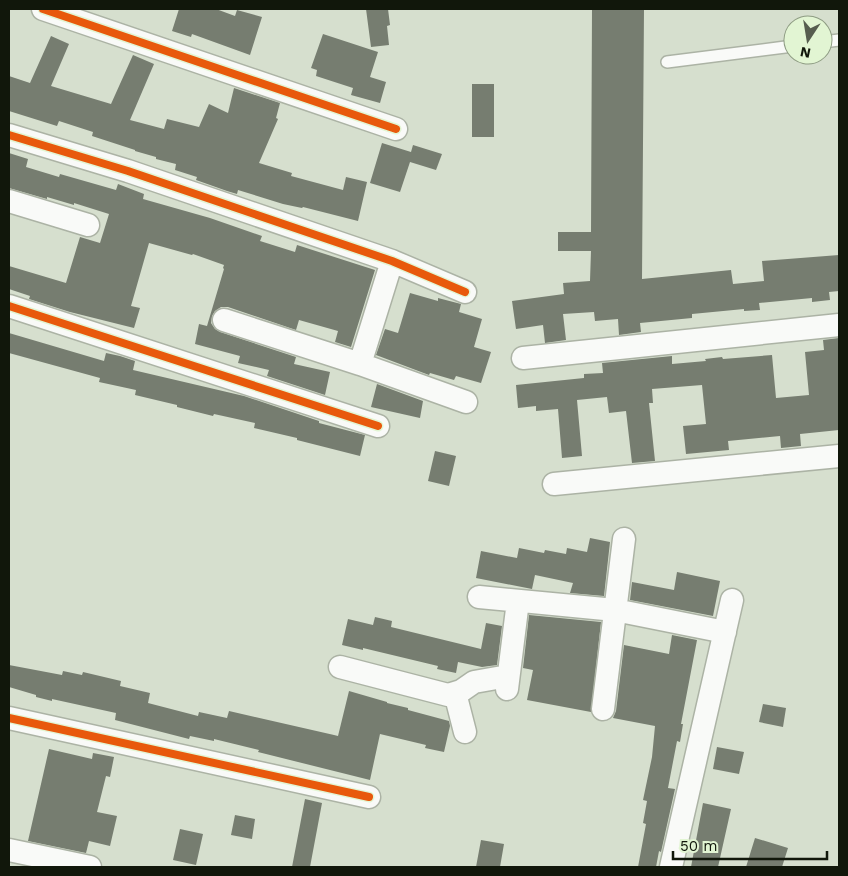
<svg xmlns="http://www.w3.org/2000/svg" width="848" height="876" font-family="'Work Sans',sans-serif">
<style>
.building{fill:#767d70}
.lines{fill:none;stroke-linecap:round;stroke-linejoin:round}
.lane-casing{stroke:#acb3a5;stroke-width:14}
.street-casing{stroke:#acb3a5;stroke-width:25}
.lane{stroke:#f9faf8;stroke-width:11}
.street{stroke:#f9faf8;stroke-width:22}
.cycleway-casing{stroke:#e2f5d3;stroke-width:11}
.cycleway{stroke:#e8590c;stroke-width:8}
</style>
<rect width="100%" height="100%" fill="#d6dfce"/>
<!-- building -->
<path class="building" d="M 179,9 L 216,9 L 235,16 L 237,10 L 262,17 L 250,55 L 192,34 L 191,37 L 172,31 Z
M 366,9 L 388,9 L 390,25 L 387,26 L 389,45 L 371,47 Z
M 592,9 L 644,9 L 642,279 L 731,270 L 733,284 L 764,281 L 762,261 L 839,255 L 839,291 L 829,292 L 830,300 L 812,302 L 812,298 L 759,303 L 760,310 L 744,311 L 744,309 L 692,314 L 692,318 L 640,323 L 641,332 L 619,335 L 618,319 L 595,321 L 594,312 L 563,314 L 566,340 L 545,343 L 543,325 L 516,329 L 512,301 L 564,294 L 563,283 L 590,281 L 591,251 L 558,251 L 558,232 L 591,232 Z
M 323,34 L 378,52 L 370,77 L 386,82 L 380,103 L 351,95 L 353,88 L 316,76 L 317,70 L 311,68 Z
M 51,36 L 69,44 L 51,86 L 111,104 L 133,55 L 154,64 L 130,120 L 164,129 L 167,119 L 199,127 L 209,104 L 228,113 L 234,88 L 280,103 L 276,118 L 278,119 L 259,163 L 292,173 L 291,176 L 343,190 L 346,177 L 367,182 L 358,221 L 303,207 L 302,208 L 283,204 L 238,190 L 237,194 L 227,191 L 196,180 L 197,177 L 175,170 L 176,164 L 156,159 L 156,157 L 135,151 L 135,150 L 92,136 L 93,132 L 59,121 L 57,126 L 9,111 L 9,76 L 30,83 Z
M 472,84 L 494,84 L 494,137 L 472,137 Z
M 382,143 L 411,152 L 413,145 L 442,154 L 436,170 L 410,162 L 400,192 L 370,183 Z
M 9,153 L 28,159 L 26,167 L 59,177 L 60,174 L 116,190 L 118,184 L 144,194 L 143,199 L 210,218 L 262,236 L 260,241 L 295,252 L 297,245 L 375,270 L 351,347 L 335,342 L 338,331 L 299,320 L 296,330 L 228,307 L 221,307 L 215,311 L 212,316 L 211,323 L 215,329 L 220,332 L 296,357 L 294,364 L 330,372 L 325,395 L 267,376 L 269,370 L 238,363 L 240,356 L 195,344 L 199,324 L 207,326 L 224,269 L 223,268 L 224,265 L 193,254 L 192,255 L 149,243 L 131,306 L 140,308 L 134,328 L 70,312 L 29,299 L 30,296 L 9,289 L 9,266 L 66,283 L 80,237 L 100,243 L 109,214 L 74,203 L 74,205 L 47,197 L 47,199 L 9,188 Z
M 410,293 L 438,301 L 438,298 L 461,304 L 459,312 L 482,319 L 474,347 L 491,352 L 481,383 L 456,376 L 454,380 L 430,373 L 429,375 L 376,355 L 385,329 L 398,333 Z
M 9,333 L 104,361 L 106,353 L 120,356 L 135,361 L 133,370 L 244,396 L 319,421 L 319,423 L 365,435 L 360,456 L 297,440 L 297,438 L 254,428 L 255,423 L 214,414 L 213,416 L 177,407 L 177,405 L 135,395 L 136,390 L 99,382 L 100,378 L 9,353 Z
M 839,338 L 839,430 L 800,434 L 801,446 L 781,448 L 780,436 L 728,441 L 729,450 L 686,454 L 683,426 L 706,424 L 702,385 L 652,389 L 653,403 L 649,403 L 655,461 L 632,463 L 626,411 L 609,413 L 607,397 L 577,400 L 582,456 L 562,458 L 558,409 L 536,411 L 536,406 L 518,408 L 516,385 L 584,378 L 584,374 L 603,373 L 602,363 L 672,356 L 672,364 L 706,361 L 705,359 L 722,357 L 723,359 L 772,355 L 776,398 L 809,395 L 805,352 L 824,350 L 823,340 Z
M 377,384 L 423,401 L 420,418 L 371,407 Z
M 435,451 L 456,456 L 449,486 L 428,481 Z
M 590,538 L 610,542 L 604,596 L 570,593 L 573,583 L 535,575 L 532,589 L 476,578 L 481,551 L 517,558 L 519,548 L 544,553 L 545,550 L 566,554 L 567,548 L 587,552 Z
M 677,572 L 720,581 L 713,616 L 630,600 L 632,582 L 674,590 Z
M 529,615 L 601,622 L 591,712 L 527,700 L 533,670 L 523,668 Z
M 375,617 L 392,621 L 391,627 L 481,649 L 486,623 L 502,626 L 497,665 L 482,667 L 458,662 L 456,673 L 437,669 L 438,666 L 363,648 L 363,650 L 342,645 L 348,619 L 373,625 Z
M 672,635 L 697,640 L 681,724 L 683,724 L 680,742 L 677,741 L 668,788 L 675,789 L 661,852 L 659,851 L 656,867 L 638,867 L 646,824 L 643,823 L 647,801 L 643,800 L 652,757 L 655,726 L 613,718 L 616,711 L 624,645 L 669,654 Z
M 9,665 L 62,675 L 63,671 L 82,675 L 83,672 L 121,681 L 120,686 L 150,693 L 148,703 L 198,716 L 199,712 L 227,718 L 229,711 L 334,735 L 338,736 L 349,691 L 387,702 L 387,703 L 408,708 L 408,710 L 449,721 L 450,726 L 444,752 L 425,748 L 426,745 L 380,734 L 370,780 L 258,752 L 259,750 L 214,739 L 214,741 L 190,736 L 189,739 L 115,720 L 116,713 L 52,699 L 52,701 L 36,697 L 36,695 L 9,687 Z
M 763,704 L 786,708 L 783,727 L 759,722 Z
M 717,747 L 744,752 L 739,774 L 713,769 Z
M 49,749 L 92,759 L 93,753 L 114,757 L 110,777 L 106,776 L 97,812 L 117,816 L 110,846 L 89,841 L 86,853 L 28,841 Z
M 305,799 L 322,803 L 310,867 L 292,867 Z
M 703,803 L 731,809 L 718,867 L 691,867 Z
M 235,815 L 255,819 L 252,839 L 231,835 Z
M 180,829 L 203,834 L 196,865 L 173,860 Z
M 755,838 L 788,848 L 782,867 L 746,867 Z
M 481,840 L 504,844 L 500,867 L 476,867 Z"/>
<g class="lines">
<defs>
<path id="lane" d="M 823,42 L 839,40
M 667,62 L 793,46"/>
<path id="street" d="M 43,9 L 396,129
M 9,135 L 128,171 L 392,261 L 465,292
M 9,201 L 88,225
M 9,306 L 378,426
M 224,320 L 360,364 L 466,402
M 523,358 L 839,325
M 360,364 L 392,261
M 554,484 L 839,456
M 479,597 L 615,610 L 725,632
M 340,667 L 448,695 L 461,691 L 474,682 L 508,676
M 507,689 L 518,601
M 455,693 L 465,732
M 603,709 L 624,539
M 9,718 L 369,797
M 9,850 L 90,867
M 671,867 L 732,600"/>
</defs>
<!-- lane casing -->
<use href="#lane" class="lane-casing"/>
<!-- street casing -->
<use href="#street" class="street-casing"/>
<!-- lane -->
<use href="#lane" class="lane"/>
<!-- street -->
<use href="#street" class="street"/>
<defs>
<path id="cycleway" d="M 43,9 L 396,129
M 9,135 L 128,171 L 392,261 L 465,292
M 9,306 L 378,426
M 9,718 L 369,797"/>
</defs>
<!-- cycleway casing -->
<use href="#cycleway" class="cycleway-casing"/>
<!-- cycleway -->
<use href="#cycleway" class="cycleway"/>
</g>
<!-- border -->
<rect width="848" height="876" fill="none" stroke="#11170b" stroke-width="20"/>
<!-- north arrow -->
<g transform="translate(808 40) rotate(192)"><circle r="24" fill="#e2f5d3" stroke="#8e9c83"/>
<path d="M0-4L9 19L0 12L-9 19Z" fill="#565d4f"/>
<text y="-8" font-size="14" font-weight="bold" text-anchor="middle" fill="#11170b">N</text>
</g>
<!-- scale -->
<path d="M673 851v8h154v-8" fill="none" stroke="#11170b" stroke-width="2.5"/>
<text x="680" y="851" font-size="15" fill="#11170b" stroke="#e2f5d3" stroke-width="4" paint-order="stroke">50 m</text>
</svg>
